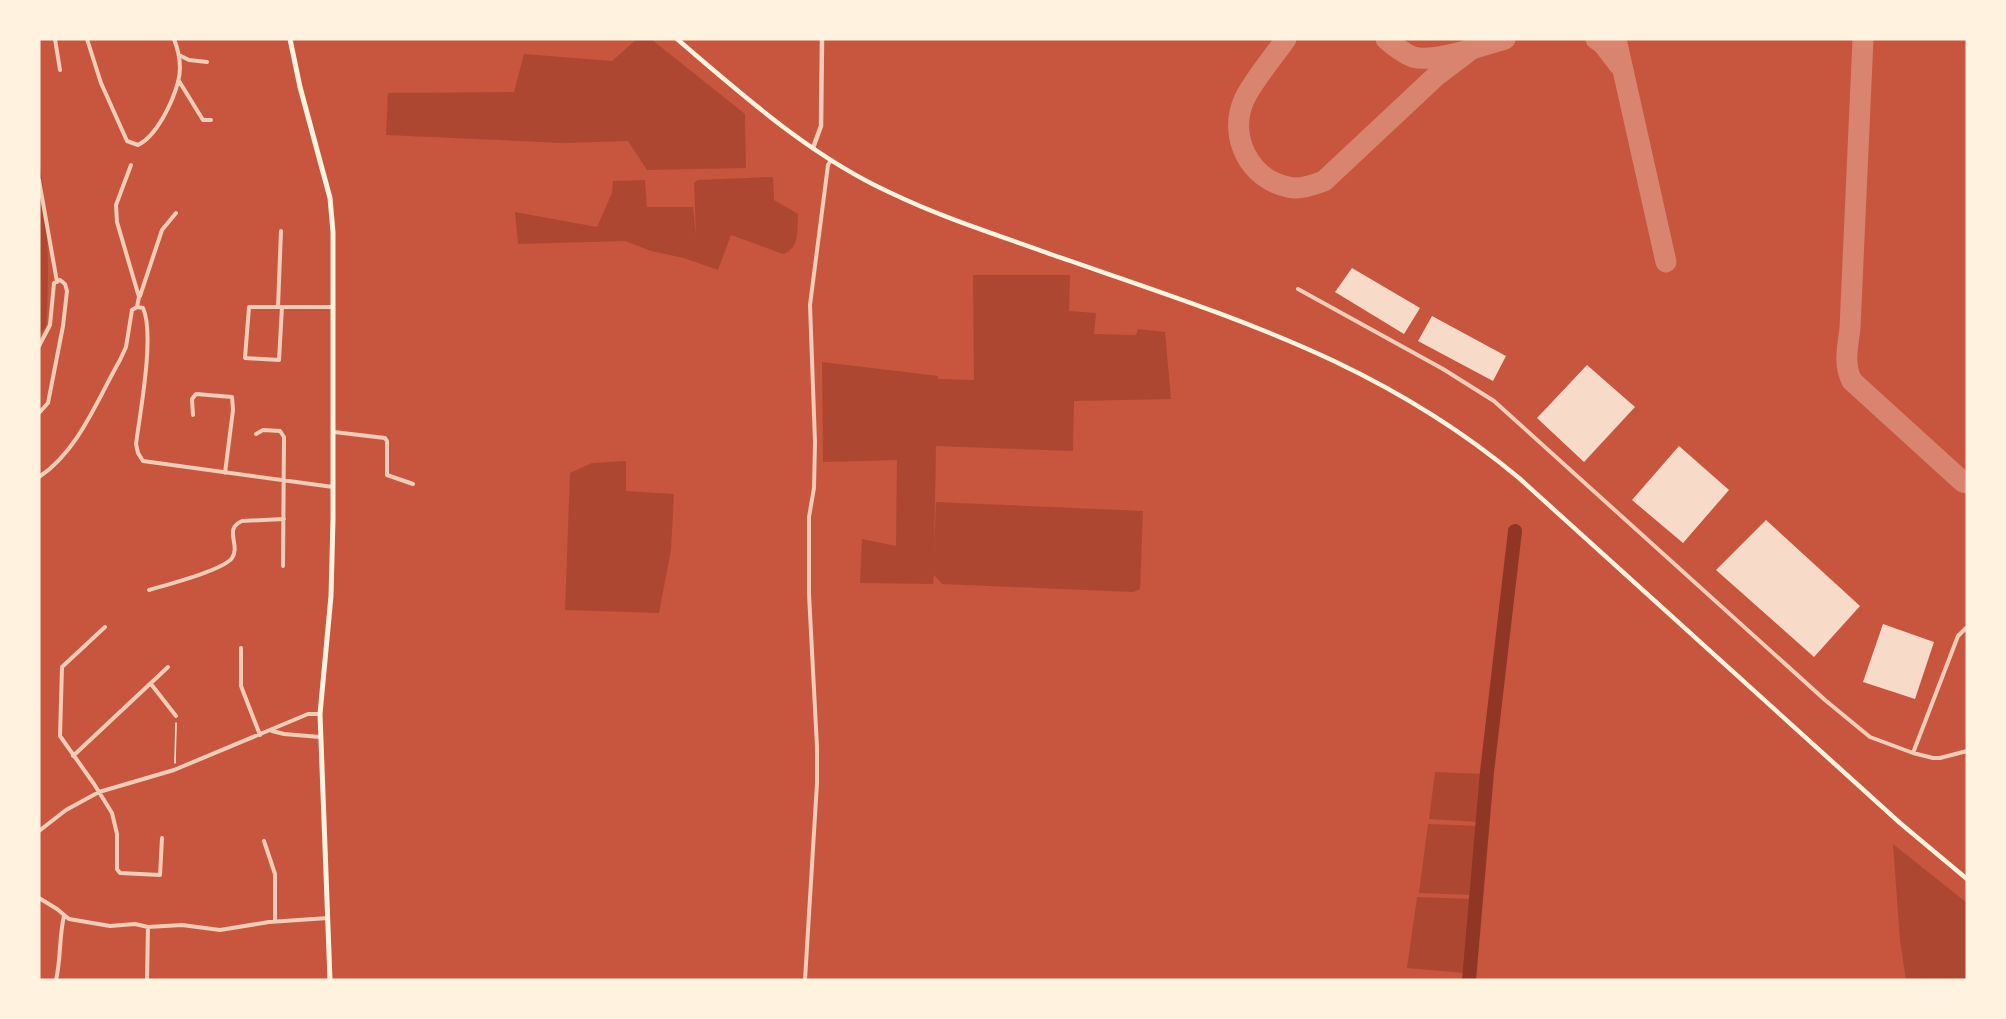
<svg xmlns="http://www.w3.org/2000/svg" width="2006" height="1019" font-family="'IBM Plex Sans',sans-serif">
<style>
.green{fill:#ae4732}
.lines{fill:none;stroke-linecap:round;stroke-linejoin:round}
.river{stroke:#8f3625;stroke-width:14}
.taxiway{stroke:#d8846e;stroke-width:21}
.building{fill:#f7dbc8}
.path{stroke:#fff3e0;stroke-width:1.5}
.minor{stroke:#f1ccb7;stroke-width:4}
.tertiary{stroke:#f1ccb7;stroke-width:4.5}
.secondary{stroke:#fff3e0;stroke-width:4.5}
.primary{stroke:#fff3e0;stroke-width:5}
</style>
<rect width="100%" height="100%" fill="#c8553d"/>
<!-- green -->
<path class="green" d="M 637,39 L 651,39 L 745,114 L 746,168 L 647,170 L 628,141 L 563,143 L 386,135 L 388,93 L 514,92 L 524,54 L 612,61 Z
M 39,159 C 48,213 50,273 46,327 L 39,334 Z
M 773,177 L 774,200 L 798,214 C 797,229 800,249 783,254 L 731,235 L 718,270 L 684,258 L 651,251 L 625,241 L 518,244 L 515,212 L 597,227 L 612,193 L 613,181 L 645,180 L 647,207 L 693,207 L 696,236 L 694,183 L 698,180 Z
M 973,275 L 1070,275 L 1069,311 L 1096,313 L 1094,334 L 1136,335 L 1138,329 L 1165,332 L 1171,399 L 1074,401 L 1073,451 L 936,446 L 934,553 L 936,502 L 1143,511 L 1140,589 L 1133,592 L 942,584 L 934,575 L 933,584 L 860,583 L 862,539 L 896,546 L 897,460 L 823,462 L 822,362 L 938,376 L 938,379 L 974,380 Z
M 626,461 L 626,491 L 674,494 L 671,550 L 659,613 L 565,610 L 570,473 L 592,463 Z
M 1435,772 L 1483,774 L 1479,822 L 1429,819 Z
M 1428,824 L 1479,826 L 1473,895 L 1419,893 Z
M 1893,844 L 1967,903 L 1967,980 L 1906,980 L 1900,940 Z
M 1417,897 L 1471,899 L 1465,973 L 1407,968 Z"/>
<g class="lines">
<!-- river -->
<path class="river" d="M 1469,980 L 1487,772 L 1515,531"/>
<!-- taxiway -->
<path class="taxiway" d="M 1286,39 C 1274,56 1252,82 1244,100 C 1228,136 1249,179 1288,187 C 1300,190 1313,185 1324,181 L 1435,77 L 1472,49
M 1386,39 C 1394,46 1403,53 1413,57 C 1435,63 1483,45 1505,39
M 1596,39 L 1603,44 L 1619,65
M 1616,39 L 1666,262
M 1863,39 L 1850,328 C 1848,346 1843,364 1852,381 L 1963,482 L 1967,483"/>
</g>
<!-- building -->
<path class="building" d="M 1352,268 L 1420,308 L 1404,334 L 1335,292 Z
M 1432,316 L 1506,356 L 1493,381 L 1418,341 Z
M 1587,365 L 1635,407 L 1584,462 L 1537,418 Z
M 1679,446 L 1729,490 L 1683,543 L 1632,500 Z
M 1766,520 L 1860,606 L 1814,657 L 1716,570 Z
M 1883,624 L 1934,642 L 1915,699 L 1863,682 Z"/>
<g class="lines">
<!-- path -->
<path class="path" d="M 175,763 L 176,723"/>
<!-- minor -->
<path class="minor" d="M 55,39 L 60,70
M 87,39 L 101,83 L 127,141 L 138,145 C 157,136 173,101 178,82 C 182,68 179,52 174,39
M 179,55 L 189,60 L 207,62
M 179,81 L 203,120 L 211,120
M 131,165 L 116,205 L 117,222 L 139,297 L 137,307
M 39,180 L 57,282
M 1298,289 L 1443,369 L 1494,401 L 1825,700 L 1870,737 L 1913,753 L 1933,758 L 1940,758 L 1967,751
M 140,296 L 162,230 L 176,213
M 278,307 L 281,231
M 282,307 L 279,360 L 245,358 L 249,307 L 333,307
M 39,346 L 50,325 L 54,283 L 60,280 L 65,284 L 67,291 L 63,326 L 48,403 L 39,413
M 193,415 L 192,399 L 196,394 L 232,397 L 233,410 L 225,473
M 334,432 L 385,438 L 387,441 L 387,475 L 413,484
M 256,434 L 263,430 L 280,431 L 284,437 L 283,566
M 39,477 C 79,450 97,400 120,360 L 126,347 L 132,310 L 137,307 L 143,308 C 155,334 140,413 136,444 L 138,453 L 143,461 L 333,487
M 149,590 C 166,585 224,570 232,558 C 241,545 223,529 242,521 L 284,519
M 105,627 L 62,667 L 60,736 L 94,784 L 112,813 L 117,834 L 117,869 L 120,873 L 160,875 L 162,838
M 241,648 L 241,686 L 260,735
M 151,684 L 176,716
M 272,731 L 284,734 L 320,737
M 1913,753 L 1958,636 L 1967,627
M 73,756 L 168,667
M 39,831 L 66,810 L 99,792 L 174,770 L 308,714 L 320,714
M 264,841 L 275,874 L 275,922
M 39,898 L 57,909 L 69,919 L 110,926 L 135,924 L 148,927 L 182,925 L 220,930 L 269,922 L 328,918
M 56,980 C 61,959 59,937 64,916
M 147,980 L 148,927
M 805,980 L 817,783 L 817,747 L 809,594 L 809,517 L 814,488 L 815,442 L 810,305 L 828,165 L 831,160"/>
<!-- tertiary -->
<path class="tertiary" d="M 813,148 L 821,126 L 822,39"/>
<!-- secondary -->
<path class="secondary" d="M 677,39 C 744,96 810,156 891,193 C 943,218 998,235 1053,255 C 1148,288 1245,319 1336,362 C 1401,393 1464,432 1519,478 L 1900,823 L 1967,879"/>
<!-- primary -->
<path class="primary" d="M 290,39 L 300,87 L 330,198 L 333,232 L 333,519 L 331,596 L 320,714 L 330,980"/>
</g>
<!-- border -->
<rect width="2006" height="1019" fill="none" stroke="#fff3e0" stroke-width="81"/>
</svg>
